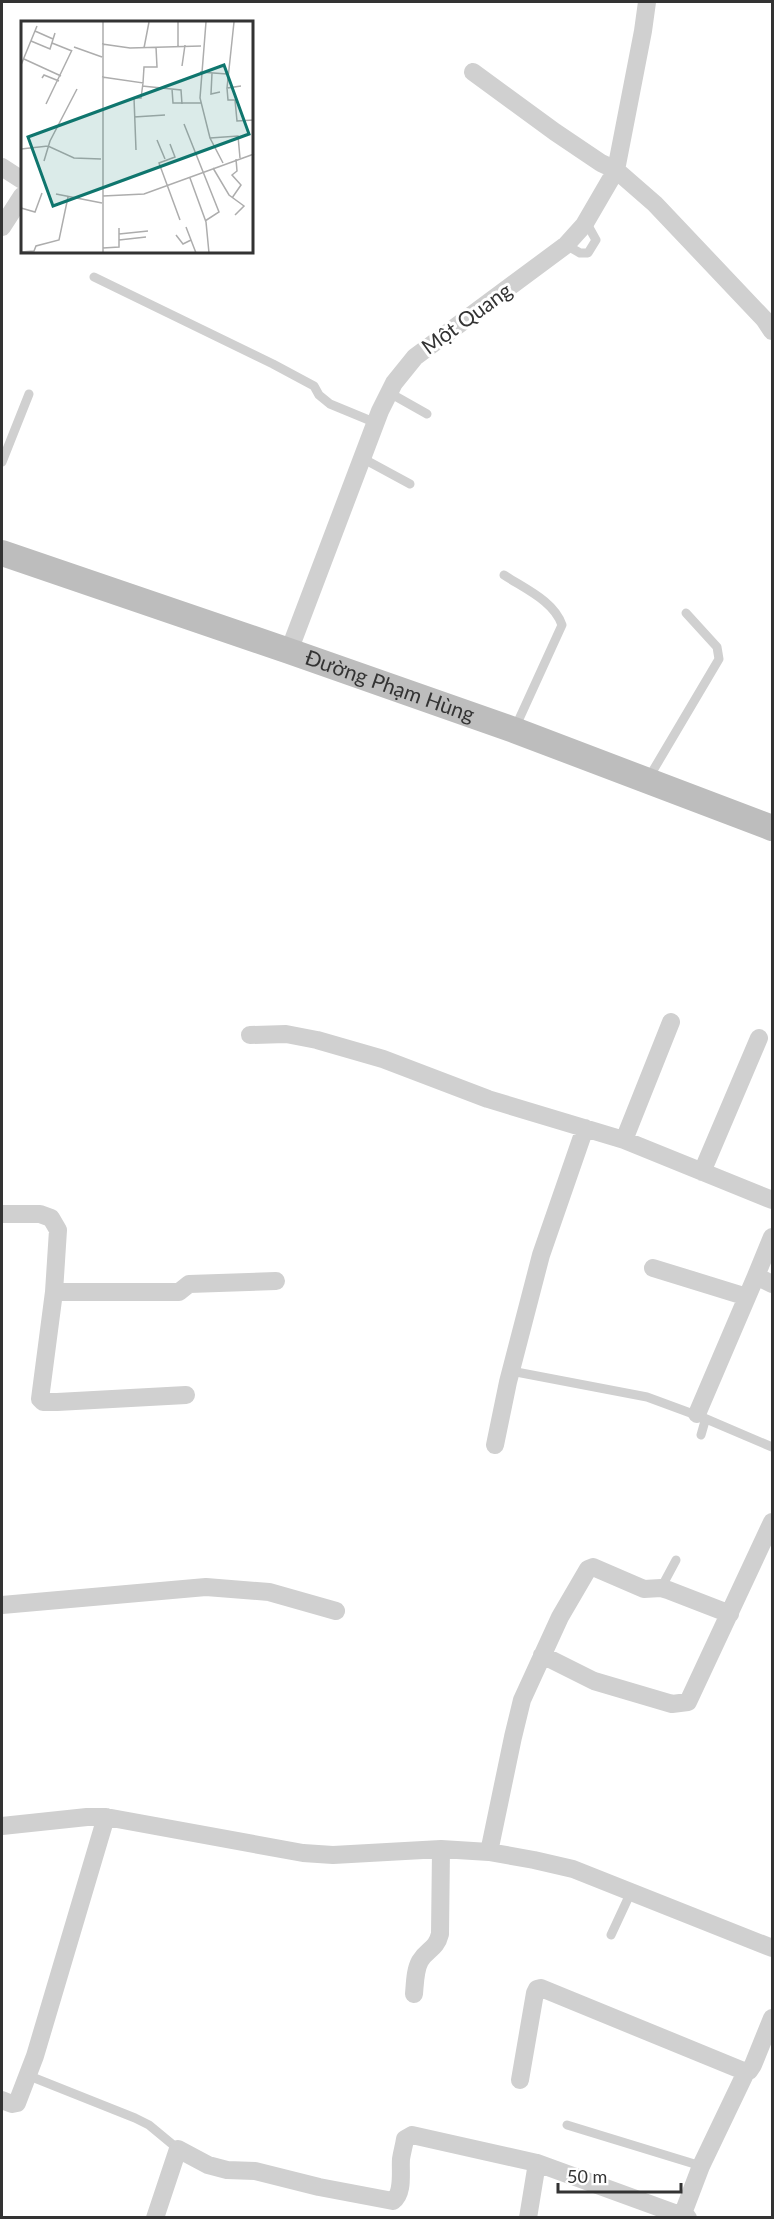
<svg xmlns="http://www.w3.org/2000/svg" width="774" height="2219" font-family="Lato,sans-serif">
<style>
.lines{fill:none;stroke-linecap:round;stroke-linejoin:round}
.service{stroke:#d0d0d0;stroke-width:9}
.minor{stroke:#d0d0d0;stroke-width:18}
.secondary{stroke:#bdbdbd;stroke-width:26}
.labels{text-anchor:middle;stroke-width:6;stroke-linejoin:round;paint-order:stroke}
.street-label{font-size:21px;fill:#333;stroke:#fff}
.inset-road{fill:none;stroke:#adadad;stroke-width:1.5}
.view{fill:#0f766e;fill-opacity:0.15;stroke:#0f766e;stroke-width:3}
.inset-edge{fill:none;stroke:#333;stroke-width:3}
</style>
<rect width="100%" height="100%" fill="#fff"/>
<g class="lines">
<!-- service -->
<path class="service" d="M 566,245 L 580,253 L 588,253 L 596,240 L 586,222
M 94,277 L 273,364 L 314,386 L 319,395 L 330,404 L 376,423
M 388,392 L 427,414
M 362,458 L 410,484
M 2,462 L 29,394
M 504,575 C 525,589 554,601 562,625 L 515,728
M 648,779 L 719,659 L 717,647 L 686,613
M 511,1371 L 647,1397 L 704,1418 L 705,1421 L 701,1435
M 704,1418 L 772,1447
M 661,1588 L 676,1560
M 611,1935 L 631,1892
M 27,2075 L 135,2118 L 149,2125 L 178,2149
M 567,2125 L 701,2166"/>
<!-- minor -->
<path class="minor" d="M 473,72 L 555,132 L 601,163 L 616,170 L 655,204 L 764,319 L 772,331
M 2,167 L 22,180
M 2,227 L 22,196
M 289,651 L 380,411 L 394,383 L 415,357 L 566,245 L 584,225 L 616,170 L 643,31 L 647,2
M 250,1035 L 286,1034 L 317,1040 L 383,1059 L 488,1099 L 624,1140 L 772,1200
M 624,1140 L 671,1022
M 702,1172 L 759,1038
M 2,1214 L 40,1214 L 51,1218 L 58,1230 L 54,1292 L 40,1399 L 43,1402 L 57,1402 L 186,1395
M 772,1237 L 756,1276 L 772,1284
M 653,1268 L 747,1297
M 54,1292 L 179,1292 L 189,1284 L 276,1281
M 697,1414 L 756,1276
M 495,1445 L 508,1382 L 541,1255 L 585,1128
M 2,1605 L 206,1587 L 269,1592 L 336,1611
M 542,1655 L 594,1681 L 672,1704 L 688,1702 L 772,1522
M 2,1826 L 87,1817 L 106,1817 L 303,1853 L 333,1855 L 441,1849 L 489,1852 L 534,1860 L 573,1869 L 772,1948
M 489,1852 L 513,1737 L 522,1700 L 560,1617 L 588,1569 L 593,1567 L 644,1589 L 661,1588 L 668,1590 L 730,1614
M 414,1994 C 415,1983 415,1970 420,1961 C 427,1949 436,1950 440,1934 L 441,1849
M 520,2080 L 535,1993 L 537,1989 L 541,1988 L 746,2072
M 2,2100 L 12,2104 L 17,2103 L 35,2056 L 106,1817
M 682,2216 L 701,2166 L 746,2072 L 749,2071 L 753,2065 L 772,2018
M 155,2218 L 178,2149 L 208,2165 L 227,2170 L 255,2171 L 319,2187 L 393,2201 C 404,2193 400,2172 401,2159 C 402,2152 404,2146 405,2139 L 412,2135 L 537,2163
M 528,2218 L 537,2163 L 688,2218"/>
<!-- secondary -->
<path class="secondary" id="s1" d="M 2,553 L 289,651 L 514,730 L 772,828"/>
</g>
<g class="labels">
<!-- street labels -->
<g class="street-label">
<text transform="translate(467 319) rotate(-36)" y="7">Một Quang</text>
<text dy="7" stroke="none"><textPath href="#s1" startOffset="410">Đường Phạm Hùng</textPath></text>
</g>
</g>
<!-- overview -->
<g transform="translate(21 21)">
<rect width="232" height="232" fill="#fff"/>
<path class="inset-road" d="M 82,1 L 82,232M 185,1 L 179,77 L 189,117 L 202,142M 213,1 L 206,67 L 220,65M 14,10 L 32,18M 10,20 L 29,28 L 34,12M 31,22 L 51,30M 81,23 L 109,27 L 180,25M 157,25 L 157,1M 53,26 L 81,36M 123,27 L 128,1M 3,38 L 40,55M 0,44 L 16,5M 161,45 L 164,24M 179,51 L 206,53M 191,52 L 190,73 L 199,71M 81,56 L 122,62 L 123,46 L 136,46 L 135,26M 21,57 L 23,54 L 38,60M 121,65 L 160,69 L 161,83M 206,67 L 207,79 L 214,79 L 216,100 L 233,99M 151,68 L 152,82 L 180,82M 25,83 L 51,29M 113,96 L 144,94M 163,103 L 198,191 L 184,200M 189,117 L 217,115 L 219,137M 136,119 L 144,138M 149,123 L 154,136 L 138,142 L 159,199M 0,128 L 27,125 L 53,137 L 80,138M 115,129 L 113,77 L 120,77 L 122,62M 23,140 L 29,120 L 56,68M 192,147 L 208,174 L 223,185 L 214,194M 169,157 L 185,201 L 188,232M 35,173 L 81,182M 82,175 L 123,173 L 233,133M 211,177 L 220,164 L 211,154 L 216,150 L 215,138M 0,187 L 14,191 L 21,172M 165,206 L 175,232M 98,213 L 127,210M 155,214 L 162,223 L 170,219M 98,219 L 125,216M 82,227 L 98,226 L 98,207M 0,231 L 13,230 L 15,225 L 38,219 L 47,176"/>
<path class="view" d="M 203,44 L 228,113 L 32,185 L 7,116 Z"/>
<rect width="232" height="232" class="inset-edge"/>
</g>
<!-- border -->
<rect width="774" height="2219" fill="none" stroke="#333333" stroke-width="6"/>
<!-- scale -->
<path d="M558 2183v9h123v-9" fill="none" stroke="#333333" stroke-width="3"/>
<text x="567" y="2183" font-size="18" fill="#333333" stroke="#ffffff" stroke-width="4.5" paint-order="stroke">50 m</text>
</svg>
